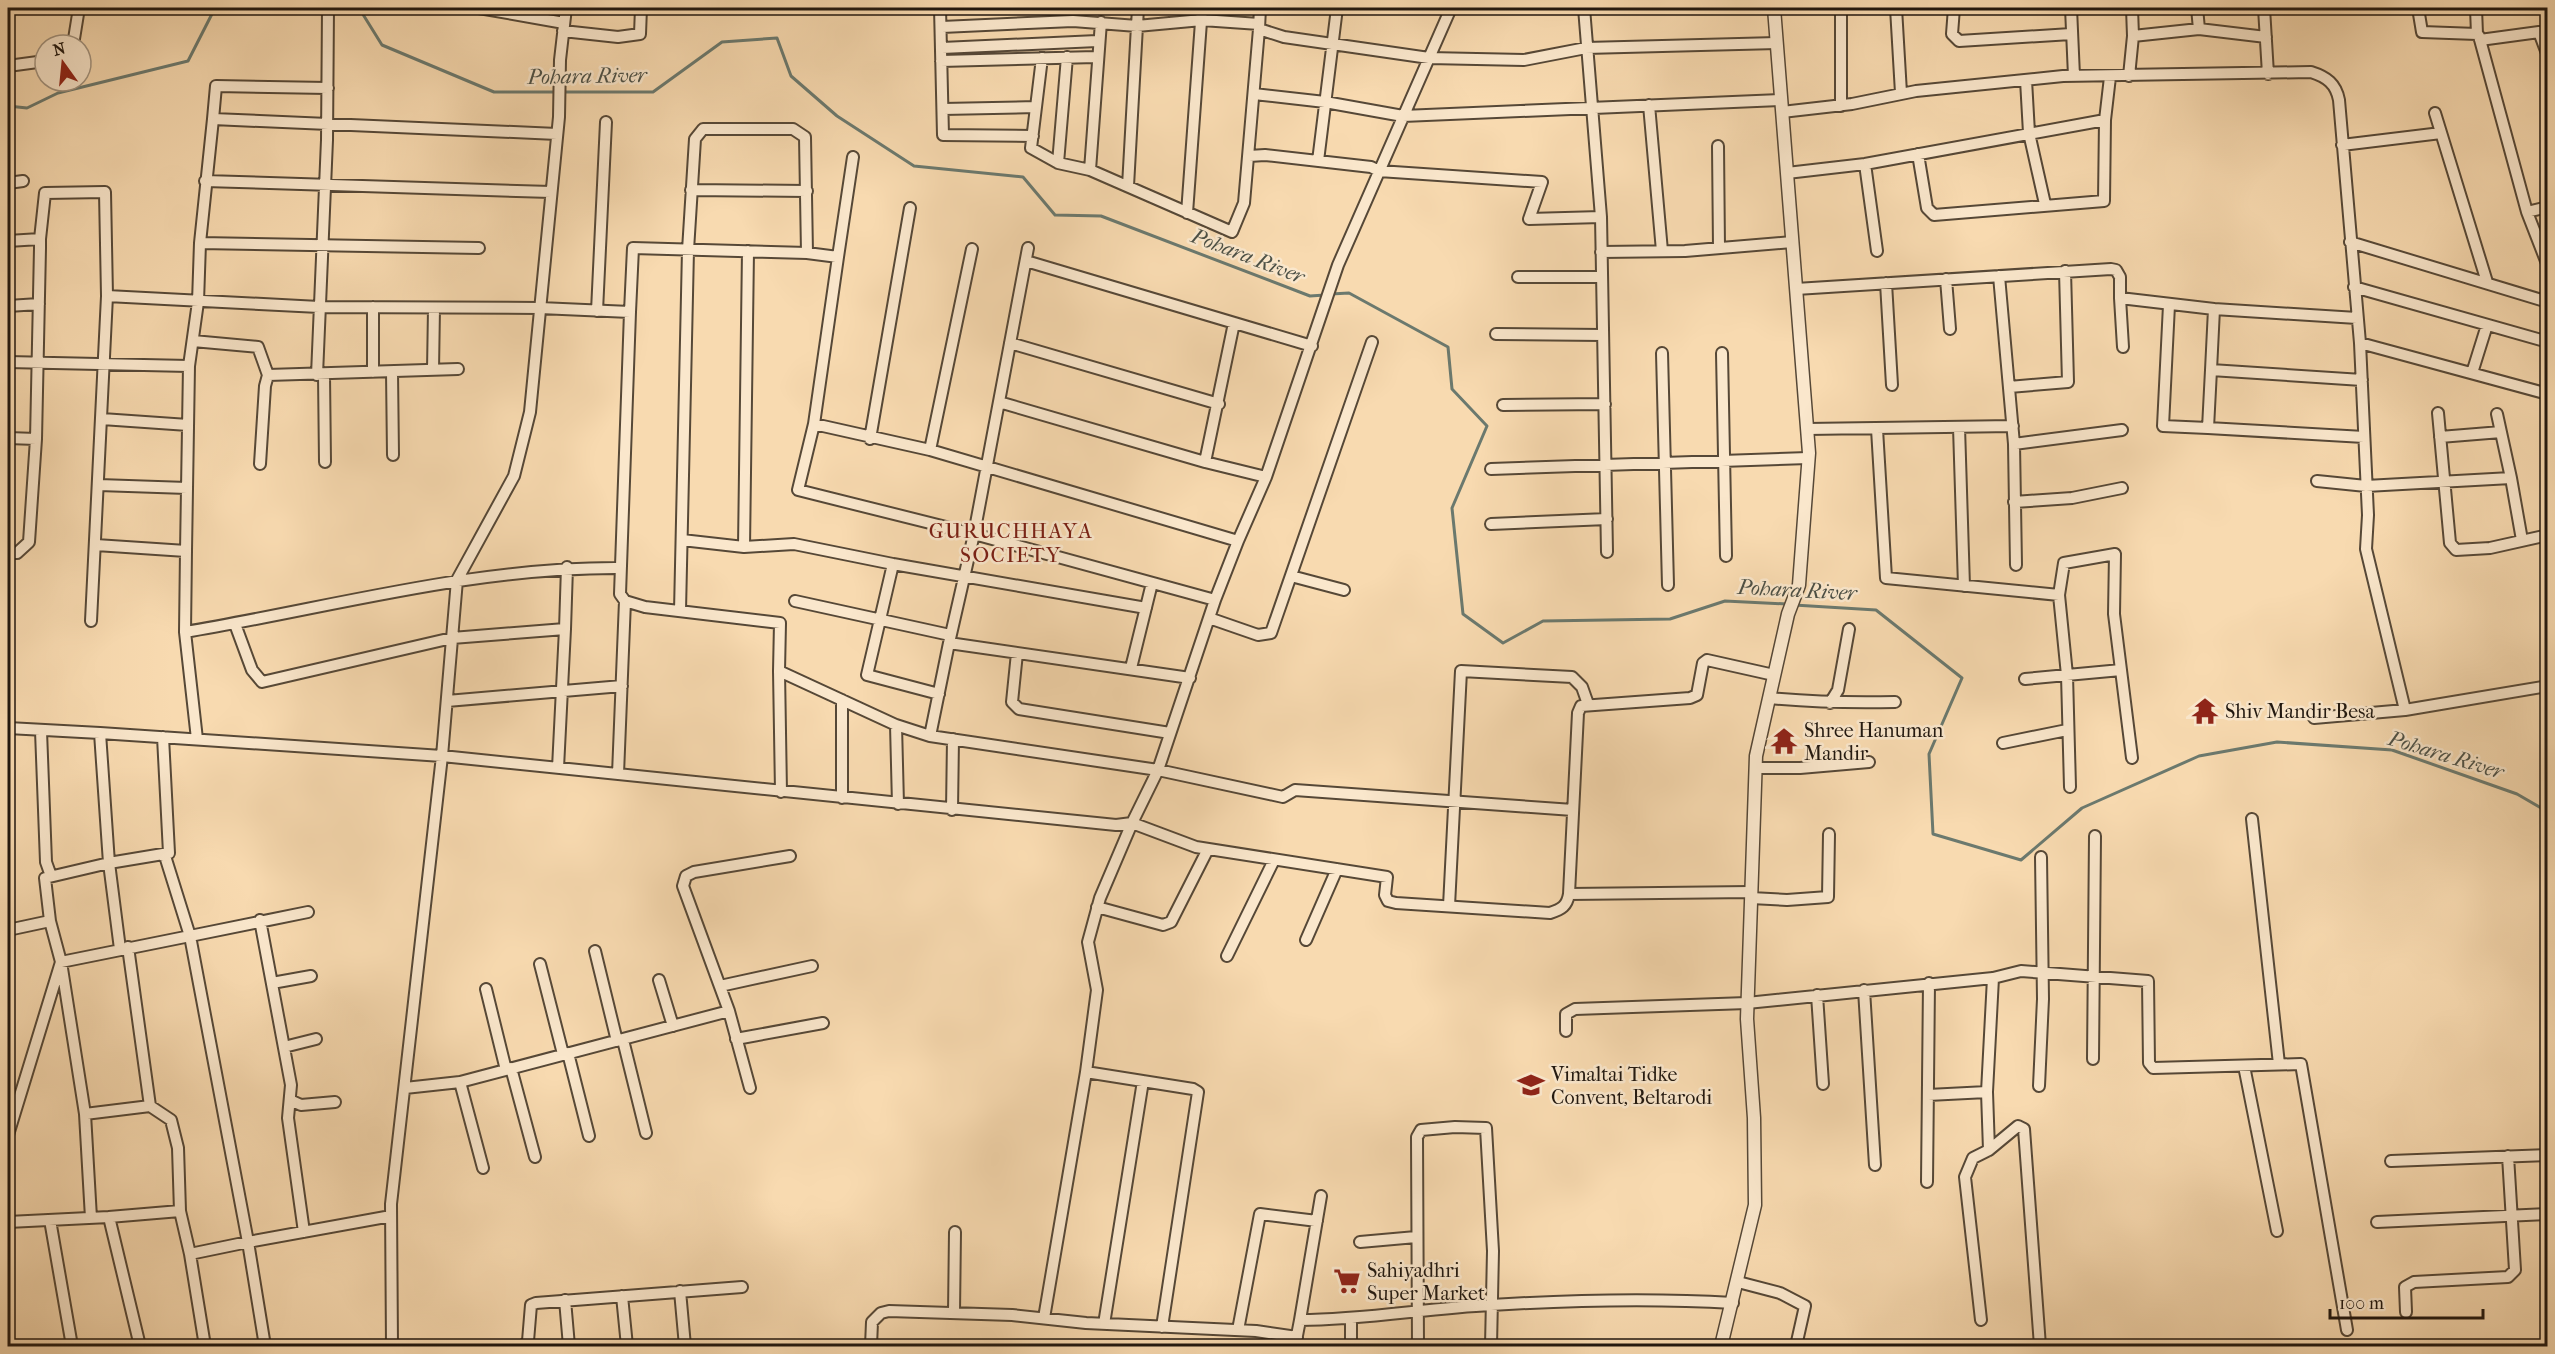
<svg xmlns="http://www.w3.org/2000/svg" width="2555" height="1354" font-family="'IM FELL French Canon',serif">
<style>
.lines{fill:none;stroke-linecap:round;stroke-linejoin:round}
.stream{stroke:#6b796e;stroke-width:3}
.minor-casing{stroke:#564837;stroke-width:14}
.tertiary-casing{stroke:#564837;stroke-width:15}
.minor{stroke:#fae7cc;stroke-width:10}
.tertiary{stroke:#fae7cc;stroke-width:12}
.labels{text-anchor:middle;stroke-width:5;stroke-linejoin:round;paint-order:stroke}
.poi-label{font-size:20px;fill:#20170f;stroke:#fae7cc;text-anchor:start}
.water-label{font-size:21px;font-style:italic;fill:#4c5046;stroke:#fae7cc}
.neighbourhood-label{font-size:21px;letter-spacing:1.5px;fill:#7a1f14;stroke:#fae7cc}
</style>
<rect width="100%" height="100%" fill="#f8dab0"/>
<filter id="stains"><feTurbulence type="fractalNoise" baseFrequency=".00333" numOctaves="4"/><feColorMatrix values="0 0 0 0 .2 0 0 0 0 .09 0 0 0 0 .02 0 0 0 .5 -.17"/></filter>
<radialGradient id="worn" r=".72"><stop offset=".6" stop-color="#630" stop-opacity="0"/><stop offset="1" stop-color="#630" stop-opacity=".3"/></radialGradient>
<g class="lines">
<!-- stream -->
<path class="stream" d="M 359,8 L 382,45 L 494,92 L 653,92 L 722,42 L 777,38 L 791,76 L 837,116 L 914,166 L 1023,177 L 1055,215 L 1101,216 L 1310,296 L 1325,295
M 8,106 L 27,108 L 58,93 L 188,61 L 215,8
M 1331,294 L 1349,293 L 1448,347 L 1452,389 L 1487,426 L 1452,508 L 1463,614 L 1503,643 L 1543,621 L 1670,619 L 1725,601 L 1787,604
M 1794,605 L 1876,610 L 1962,678 L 1929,754 L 1933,834 L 2021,860 L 2082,808 L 2199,756 L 2277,742 L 2392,750 L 2517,794 L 2548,812"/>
<defs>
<path id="minor" d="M 479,8 L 564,23
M 940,8 L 943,135 L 1033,136
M 1260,8 L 1259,29 L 1284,37 L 1429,58 L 1524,60 L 1586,48 L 1777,43
M 1584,8 L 1601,217 L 1607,552
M 1896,8 L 1901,93
M 1954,8 L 1952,34 L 1959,41 L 2071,34
M 2071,8 L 2074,76
M 2197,8 L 2199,29
M 2264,8 L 2268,74
M 2418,8 L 2422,32 L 2477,34 L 2479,36 L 2527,212 L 2548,266
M 2476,8 L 2477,34
M 1101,22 L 1090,170 L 1232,232 L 1244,203 L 1259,29
M 942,27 L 1073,21 L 1137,26 L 1202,20 L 1259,24
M 563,31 L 618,37 L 640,34 L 641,8
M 2133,36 L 2199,29 L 2266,37
M 2480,40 L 2539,32 L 2548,56
M 73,45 L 79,8
M 942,48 L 1097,41
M 1042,58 L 1031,148 L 1058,163 L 1090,170
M 941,61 L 1096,57
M 8,66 L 45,61
M 2129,76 L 2133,36 L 2132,8
M 2026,80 L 2029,133 L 2045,204
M 1254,94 L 1325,102 L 1403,116 L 1781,100
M 1649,105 L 1662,251
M 1841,106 L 1841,8
M 943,109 L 1036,107
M 1782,112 L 1852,104 L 1916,91 L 2063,76 L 2311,72 C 2327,77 2336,84 2339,100 L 2360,343 L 2368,515 L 2366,549 L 2405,710
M 2435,113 L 2487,282
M 213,119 L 216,86 L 328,88
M 2342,145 L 2441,133
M 1718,146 L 1719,248
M 1918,154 L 1927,208 L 1934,215 L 2104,201 L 2105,120
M 1249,156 L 1265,155 L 1371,167 L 1379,171 L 1542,182 L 1529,219 L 1601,217
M 1318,161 L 1337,8
M 1058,163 L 1067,57
M 1865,164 L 1877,251
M 1787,173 L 1865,164 L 2105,120 L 2110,77
M 205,181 L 551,192
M 8,183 L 23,181
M 1128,186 L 1138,8
M 691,190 L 807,191
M 2527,212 L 2548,207
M 1187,213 L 1202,8
M 40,239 L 45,193 L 105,192 L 107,296 L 91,621
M 8,241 L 40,239 L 40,248 L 36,439 L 29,542 L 17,553 L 8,553
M 2350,242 L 2548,302
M 200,243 L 479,248
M 1601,252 L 1685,251 L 1792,242
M 838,257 L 853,157
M 1026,261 L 1312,346
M 1999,276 L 2014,444 L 2016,565
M 1518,277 L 1602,277
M 1946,279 L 1950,329
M 1886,283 L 1892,385
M 2354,287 L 2548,342
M 1796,289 L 2111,269 L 2116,270 L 2120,277 L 2120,298 L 2214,309 L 2211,370 L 2362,380
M 107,296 L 319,307 L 540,308 L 630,312 L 633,248 L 807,253 L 838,257 L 814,424 L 930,450 L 1238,541 L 1266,477 L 1338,265 L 1451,8
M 2120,298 L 2123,347
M 2169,305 L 2163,426 L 2208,428 L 2211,370
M 8,306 L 39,304
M 373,307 L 373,372
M 2214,309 L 2357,318
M 597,311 L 606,122
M 630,312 L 620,594 L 625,601 L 645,607 L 780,623 L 779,671 L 896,725 L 930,736
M 1496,334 L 1603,335
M 193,341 L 258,347 L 268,375 L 265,386 L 260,464
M 1010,343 L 1219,404
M 2360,343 L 2548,394
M 1662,353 L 1668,585
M 1722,353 L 1726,556
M 8,362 L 189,366
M 433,370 L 434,308
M 392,372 L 393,455
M 2472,373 L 2487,325
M 268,375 L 458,369
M 317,375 L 327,140 L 328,8
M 324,375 L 325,462
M 2009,387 L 2068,382 L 2065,271
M 999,402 L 1205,462 L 1234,323
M 1503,405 L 1605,404
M 2438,413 L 2450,543 L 2456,550 L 2490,548 L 2548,535
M 2497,414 L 2511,478
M 102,419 L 188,425
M 814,424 L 798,490 L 974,534 L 1028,248
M 1959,427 L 1964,586
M 2208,428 L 2364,437
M 1807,429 L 2013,426
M 1877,429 L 1886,578 L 2059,595
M 2440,437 L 2501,432
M 8,438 L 36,439
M 870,439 L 910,208
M 2014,444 L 2122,430
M 930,450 L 972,249
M 1205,462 L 1266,477
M 1491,469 L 1808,458
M 2317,481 L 2366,486 L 2511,478 L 2522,540
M 99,485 L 187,488
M 2014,502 L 2072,498 L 2122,488
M 1491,524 L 1607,519
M 682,540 L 744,547 L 748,251
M 96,545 L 186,551 L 189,366 L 198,302 L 200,243 L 213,119 L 557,134
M 744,547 L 794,544 L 893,564 L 1146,608
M 186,551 L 185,632 L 197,739
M 893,564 L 867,675 L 939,694
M 1291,576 L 1344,590
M 795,601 L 950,635
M 680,611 L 688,250 L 695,139 L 703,129 L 793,129 L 805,137 L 807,253
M 1209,618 L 1258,635 L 1271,633 L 1372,342
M 235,624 L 252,670 L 262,682 L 452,638 L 565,629 L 567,567
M 185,632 C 329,608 472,567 620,568
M 949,643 L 930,736 L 1158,770 L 1283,797 L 1295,790 L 1573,810
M 1017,653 L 1012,702 L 1019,709 L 1170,733
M 1131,668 L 1152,583
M 779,671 L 781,792
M 1190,678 L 949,643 L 974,534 L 1215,600
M 2025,679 L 2121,670
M 1769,698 C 1812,702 1853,703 1895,702
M 447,701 L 622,686
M 1830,703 L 1838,690 L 1849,629
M 2314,718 L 2405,710 L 2548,686
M 896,725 L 898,804
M 8,728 L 100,733
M 41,731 L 46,862 L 51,876
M 2003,743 L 2067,730
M 558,768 L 565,629
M 1756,768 L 1800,768 L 1869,762
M 618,774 L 625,601
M 2070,787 L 2067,675 L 2059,595 L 2064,563 L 2115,554 L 2114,614 L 2132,758
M 842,798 L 842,700
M 952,810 L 953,739
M 2252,819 L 2279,1064
M 163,856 L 165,856 L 190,936 L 308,912
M 1569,894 L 1751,892
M 1751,898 L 1787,900 L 1828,897 L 1829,834
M 1449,906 L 1461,671 L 1572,677 L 1582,687 L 1588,704
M 1097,907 L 1163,925 L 1171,922 L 1208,849
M 260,920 L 291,1085 L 288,1118 L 304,1232
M 8,930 L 50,921 L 45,878 L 109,863 L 100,733 L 442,756 L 1116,825 L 1132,823 L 1158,770 L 1215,600 L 1238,541
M 1306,940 L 1337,869
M 128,947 L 150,1106
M 120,949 L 109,863 L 169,853 L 163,737
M 595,951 L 617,1041
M 1227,956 L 1274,860
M 540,964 L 563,1054
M 659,980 L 673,1026
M 272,983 L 311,976
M 720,986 L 812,966
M 486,989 L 506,1070
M 1864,990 L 1875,1165
M 1817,995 L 1823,1084
M 1566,1031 L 1566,1014 L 1575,1009 L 1747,1003 L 1993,978 L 2021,971 L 2148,981 L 2149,1063 L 2153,1068 L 2301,1064 L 2347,1330
M 736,1039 L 823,1023
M 623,1040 L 646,1133
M 284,1047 L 316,1039
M 568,1053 L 589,1136
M 2093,1059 L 2095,836
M 2244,1066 L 2277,1231
M 511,1068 L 535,1157
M 460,1082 L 483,1168
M 2039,1086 L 2043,999 L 2041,857
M 405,1088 L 460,1082 L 729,1011
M 750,1088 L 729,1011 L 683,886 L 686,876 L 694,872 L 790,856
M 1928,1095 L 1987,1092
M 290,1100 L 301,1105 L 335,1102
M 85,1114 L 61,962 L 190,936 L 248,1242 L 190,1254 L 180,1211 L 109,1217
M 8,1135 L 61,962 L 50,921
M 1989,1150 L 2018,1126 L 2024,1129 L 2040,1346
M 2391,1161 L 2548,1155
M 1927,1182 L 1929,983
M 91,1218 L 85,1114 L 150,1106 L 171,1120 L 178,1148 L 180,1211
M 50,1220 L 72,1346
M 8,1222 L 109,1217 L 140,1346
M 2377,1222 L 2548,1214
M 1360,1242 L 1416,1237
M 190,1254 L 205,1346
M 1738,1282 L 1780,1293 L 1805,1306 L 1796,1346
M 680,1291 L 685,1346
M 622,1296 L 627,1346
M 565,1300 L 569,1346
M 2406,1312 L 2405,1287 L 2414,1282 L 2508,1277 L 2515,1270 L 2508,1156
M 954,1313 L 955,1232
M 1044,1318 L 1086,1072
M 1351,1319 L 1351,1346
M 1300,1320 L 1321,1196
M 1981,1320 L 1965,1177 L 1973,1158 L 1989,1150 L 1987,1092 L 1993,978
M 1104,1324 L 1143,1081
M 1162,1327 L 1198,1092 L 1193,1089 L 1086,1072 L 1097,990 L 1088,942 L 1100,898 L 1132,823 L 1196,847 L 1387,877 L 1385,895 L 1388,901 L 1396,903 L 1550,913 C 1562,909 1567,906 1569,894 L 1578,713 L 1581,706 L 1690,698 L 1697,695 L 1703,663 L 1707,660 L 1774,675
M 1238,1330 L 1260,1214 L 1317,1221
M 8,1338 L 9,1346
M 265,1346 L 248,1242 L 391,1216
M 392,1346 L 391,1204 L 442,756 L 457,580 L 514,476 L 530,412 L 559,117 L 560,60 L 566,8
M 523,1346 L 528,1341 L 531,1305 L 536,1303 L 742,1287
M 871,1346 L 872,1322 L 881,1313 L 889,1311 L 1012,1315 L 1086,1323 L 1256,1331 L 1297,1337
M 1295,1346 L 1300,1320 C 1365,1320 1427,1308 1491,1305 C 1572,1300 1653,1298 1733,1303
M 1418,1346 L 1417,1137 L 1421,1130 L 1455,1127 L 1486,1128 L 1493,1251 L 1491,1346"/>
<path id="tertiary" d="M 1721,1346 L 1755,1205 L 1754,1118 L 1747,1019 L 1756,756 L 1788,614 L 1799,585 L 1809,453 L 1774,8"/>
</defs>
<!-- minor casing -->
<use href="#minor" class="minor-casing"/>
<!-- tertiary casing -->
<use href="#tertiary" class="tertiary-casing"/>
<!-- minor -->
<use href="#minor" class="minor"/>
<!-- tertiary -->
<use href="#tertiary" class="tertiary"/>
</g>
<!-- icons -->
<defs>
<symbol id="temple-bare" viewBox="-9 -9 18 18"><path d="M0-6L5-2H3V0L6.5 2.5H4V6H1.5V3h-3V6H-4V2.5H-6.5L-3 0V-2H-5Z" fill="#8f2418" stroke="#fae7cc" stroke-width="2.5" paint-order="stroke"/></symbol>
<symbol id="school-bare" viewBox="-9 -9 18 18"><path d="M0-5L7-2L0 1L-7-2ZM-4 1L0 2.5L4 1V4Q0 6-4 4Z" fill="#8f2418" stroke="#fae7cc" stroke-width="2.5" paint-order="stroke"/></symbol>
<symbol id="supermarket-bare" viewBox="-9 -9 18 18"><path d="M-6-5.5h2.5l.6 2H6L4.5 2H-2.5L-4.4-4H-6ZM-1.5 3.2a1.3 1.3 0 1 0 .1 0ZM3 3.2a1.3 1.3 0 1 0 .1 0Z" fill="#8f2418" stroke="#fae7cc" stroke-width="2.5" paint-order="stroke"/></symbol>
</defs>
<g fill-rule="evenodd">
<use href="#temple-bare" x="2186" y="692" width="38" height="38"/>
<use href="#temple-bare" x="1765" y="722" width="38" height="38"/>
<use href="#school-bare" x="1512" y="1066" width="38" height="38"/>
<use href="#supermarket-bare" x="1328" y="1262" width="38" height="38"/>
</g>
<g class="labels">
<!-- poi labels -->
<g class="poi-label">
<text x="2225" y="718">Shiv Mandir Besa</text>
<text x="1804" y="737">Shree Hanuman<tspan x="1804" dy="23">Mandir</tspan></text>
<text x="1551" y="1081">Vimaltai Tidke<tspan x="1551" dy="23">Convent, Beltarodi</tspan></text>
<text x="1367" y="1277">Sahiyadhri<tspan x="1367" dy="23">Super Market</tspan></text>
</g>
<!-- water labels -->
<g class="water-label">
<text transform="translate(587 76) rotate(-1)" y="7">Pohara River</text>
<text transform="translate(1248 256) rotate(21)" y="7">Pohara River</text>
<text transform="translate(1797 590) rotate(3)" y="7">Pohara River</text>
<text transform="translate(2446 755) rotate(17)" y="7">Pohara River</text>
</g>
<!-- neighbourhood labels -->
<g class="neighbourhood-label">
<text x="1011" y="538">GURUCHHAYA<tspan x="1011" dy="24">SOCIETY</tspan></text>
</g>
</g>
<!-- margin -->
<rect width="2555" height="1354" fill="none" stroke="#f8dab0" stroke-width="30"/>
<rect x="9" y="9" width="2537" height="1336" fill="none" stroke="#20170f" stroke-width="3"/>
<rect x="15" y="15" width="2525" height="1324" fill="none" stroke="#20170f" stroke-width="1.5"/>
<!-- north arrow -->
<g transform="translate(63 63) rotate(345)"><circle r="28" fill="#fae7cc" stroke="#a39480" stroke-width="1.5"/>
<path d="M0-4.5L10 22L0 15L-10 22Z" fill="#8f2418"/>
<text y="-9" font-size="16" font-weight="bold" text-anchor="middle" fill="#20170f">N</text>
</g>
<!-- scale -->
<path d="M2330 1309v9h153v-9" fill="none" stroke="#20170f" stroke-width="3"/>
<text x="2339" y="1309" font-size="18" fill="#20170f" stroke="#fae7cc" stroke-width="4.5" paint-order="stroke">100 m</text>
<rect width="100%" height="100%" filter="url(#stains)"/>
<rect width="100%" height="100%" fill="url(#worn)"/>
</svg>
